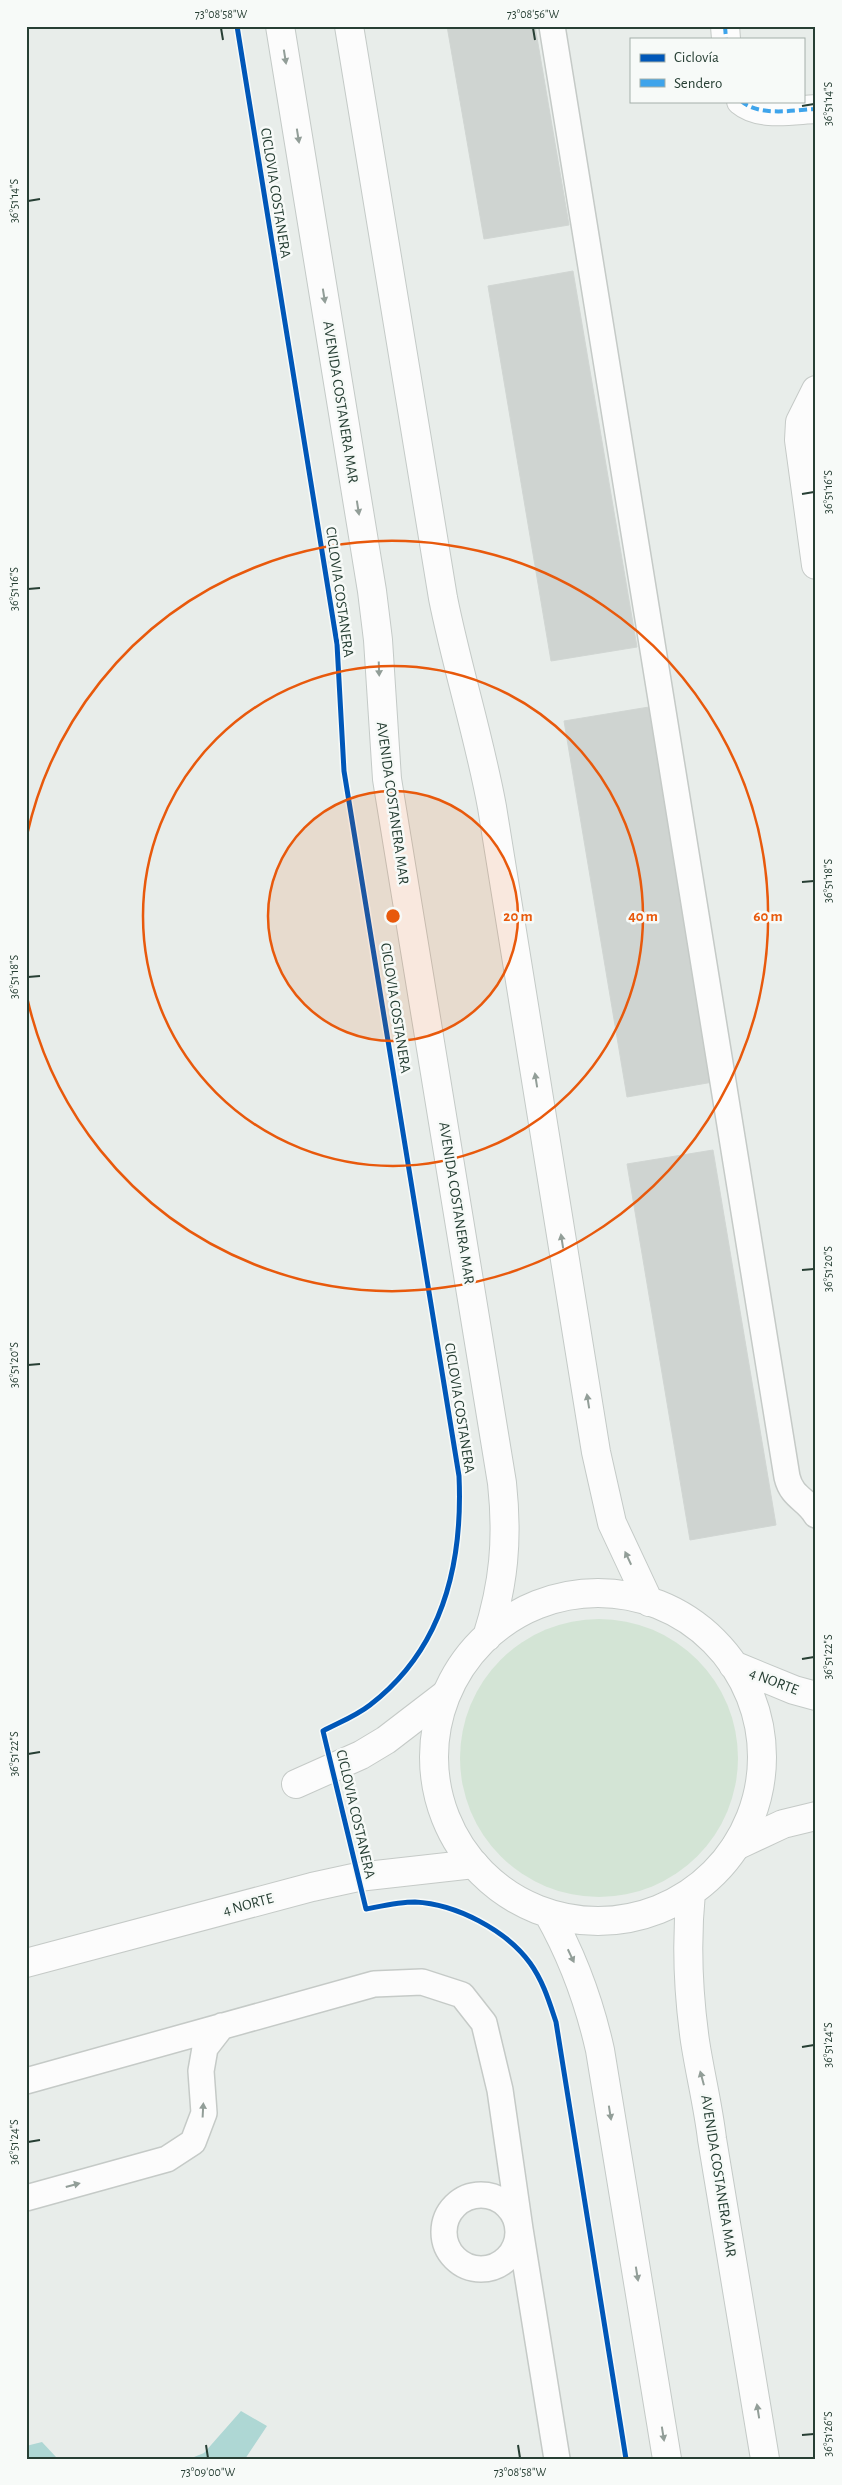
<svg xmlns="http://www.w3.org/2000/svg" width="842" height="2485" font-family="'Alegreya Sans',sans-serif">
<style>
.green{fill:#d3e4d5}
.water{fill:#aed7d4}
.building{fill:#cfd4d1;stroke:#d1d6d3}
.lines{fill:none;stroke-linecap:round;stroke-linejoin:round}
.lane-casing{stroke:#c5cac7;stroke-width:28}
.street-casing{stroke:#c5cac7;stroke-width:30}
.secondary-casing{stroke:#c4cac7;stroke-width:30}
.path{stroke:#c7cec9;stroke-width:3;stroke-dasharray:2.5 4;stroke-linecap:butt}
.lane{stroke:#fcfcfc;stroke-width:25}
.street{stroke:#fcfcfc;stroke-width:28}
.secondary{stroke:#fcfcfc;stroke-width:28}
.quiet{stroke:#3ea4eb;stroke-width:4;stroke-dasharray:8 4;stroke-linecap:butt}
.cycleway-casing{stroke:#f7faf8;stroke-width:8}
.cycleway{stroke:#0057b8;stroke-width:5}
.oneway{fill:#929e98}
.ticks{fill:none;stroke:#273f34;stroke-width:2}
.ring{fill:none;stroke:#e8590c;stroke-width:2.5}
.labels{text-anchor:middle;stroke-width:5;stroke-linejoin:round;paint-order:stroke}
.street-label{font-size:15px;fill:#273f34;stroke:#f7faf8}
.centre{fill:#e8590c;stroke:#f7faf8;stroke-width:2.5}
.ring-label{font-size:15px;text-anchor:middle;font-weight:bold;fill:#e8590c;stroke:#f7faf8;stroke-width:5;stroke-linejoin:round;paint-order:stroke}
.neatline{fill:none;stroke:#273f34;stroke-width:2}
.ticks-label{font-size:12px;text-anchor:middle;fill:#273f34}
</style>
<rect width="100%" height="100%" fill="#e8edea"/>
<!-- green -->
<path class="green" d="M460 1758a139 139 0 1 1 278 0a139 139 0 1 1-278 0Z"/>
<!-- water -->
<path class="water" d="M 241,2411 L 267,2426 L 245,2459 L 189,2459 L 204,2453 Z
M 42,2442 L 56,2457 L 62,2459 L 26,2459 L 26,2446 Z"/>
<!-- building -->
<path class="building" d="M 447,26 L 535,26 L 569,225 L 484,239 Z
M 573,271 L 637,647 L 551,661 L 488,286 Z
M 649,707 L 713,1082 L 627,1097 L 564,721 Z
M 713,1150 L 776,1525 L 690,1540 L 627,1164 Z"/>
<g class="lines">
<defs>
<path id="lane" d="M 552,26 L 787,1477 C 792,1498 807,1499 816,1515
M 26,2081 L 374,1984 L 422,1982 L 462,1995 L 484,2023 L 500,2090 L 520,2229 L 557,2459
M444 2232a37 37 0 1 1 74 0a37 37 0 1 1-74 0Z
M 26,2198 L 167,2159 L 193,2142 L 204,2113 L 201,2071 L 205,2048 L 222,2026"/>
<path id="street" d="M 725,26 L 726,39
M 741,101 C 760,117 793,110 816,109
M 816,390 L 800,422 L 799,440 L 816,565
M 296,1784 L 361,1755 L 386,1740 L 446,1694
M 736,1846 L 783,1824 L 816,1816
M 26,1963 L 312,1887 L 358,1877 L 474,1864"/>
<path id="secondary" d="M 280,26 L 372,591 L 378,640 L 387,779 L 502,1483 C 508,1539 504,1584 487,1637
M 349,26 L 443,598 C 457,668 479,736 492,807 L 596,1452 L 612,1523 L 649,1602
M434 1757a164 164 0 1 1 328 0a164 164 0 1 1-328 0Z
M 733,1665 L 794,1690 L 816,1696
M 691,1892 C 686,1942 688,1991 695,2041 C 700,2074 708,2105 712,2139 L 765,2459
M 548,1913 C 573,1957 589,2001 600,2050 L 667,2459"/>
</defs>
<!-- lane casing -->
<use href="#lane" class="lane-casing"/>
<!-- street casing -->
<use href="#street" class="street-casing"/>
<!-- secondary casing -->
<use href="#secondary" class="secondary-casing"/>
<!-- path -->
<path class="path" d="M 438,1906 C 473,1914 515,1938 533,1969
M 561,2052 L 626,2459"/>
<!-- lane -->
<use href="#lane" class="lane"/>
<!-- street -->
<use href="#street" class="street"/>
<!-- secondary -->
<use href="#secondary" class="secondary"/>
<!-- quiet -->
<path class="quiet" d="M 725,26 L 726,39
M 741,101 C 760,117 793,110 816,109"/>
<defs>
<path id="cycleway" d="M 237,26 L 337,644 L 344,771 L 459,1476 C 463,1564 443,1649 370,1705 C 356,1716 338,1723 323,1731 L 366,1909 C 382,1906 399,1902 415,1902 C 456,1904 506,1930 530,1963 C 543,1981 549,2001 556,2022 L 626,2459"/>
</defs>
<!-- cycleway casing -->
<use href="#cycleway" class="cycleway-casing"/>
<!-- cycleway -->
<use href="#cycleway" class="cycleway"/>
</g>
<!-- one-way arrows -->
<defs><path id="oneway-solid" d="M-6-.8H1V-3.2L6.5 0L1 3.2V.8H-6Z" transform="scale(1.25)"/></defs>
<g class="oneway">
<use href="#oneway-solid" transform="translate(285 57) rotate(81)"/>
<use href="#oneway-solid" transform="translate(298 136) rotate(81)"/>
<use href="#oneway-solid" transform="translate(324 296) rotate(81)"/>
<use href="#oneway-solid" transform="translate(358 508) rotate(81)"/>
<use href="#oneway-solid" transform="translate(379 669) rotate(88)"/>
<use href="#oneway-solid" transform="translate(536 1080) rotate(-99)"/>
<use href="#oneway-solid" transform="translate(562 1241) rotate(-99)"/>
<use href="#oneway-solid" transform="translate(588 1401) rotate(-99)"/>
<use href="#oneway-solid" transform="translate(628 1558) rotate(-115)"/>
<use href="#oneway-solid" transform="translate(571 1956) rotate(65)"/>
<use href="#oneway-solid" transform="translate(702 2078) rotate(-105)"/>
<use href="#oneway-solid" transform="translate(203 2110) rotate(-87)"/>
<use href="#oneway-solid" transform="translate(610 2113) rotate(81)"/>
<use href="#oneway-solid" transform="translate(73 2185) rotate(-15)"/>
<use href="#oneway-solid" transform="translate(637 2274) rotate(81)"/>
<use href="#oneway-solid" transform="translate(758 2411) rotate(-99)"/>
<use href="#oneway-solid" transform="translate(663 2434) rotate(81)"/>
</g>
<!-- ticks -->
<path class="ticks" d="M 221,28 L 223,40M 533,28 L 535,40M 802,106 L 814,104M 28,201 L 40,199M 802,494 L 814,492M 28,589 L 40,588M 802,882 L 814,881M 28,977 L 40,976M 802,1270 L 814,1269M 28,1365 L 40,1364M 802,1659 L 814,1657M 28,1754 L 40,1752M 802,2047 L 814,2045M 28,2142 L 40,2140M 802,2435 L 814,2434M 206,2445 L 208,2458M 518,2445 L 520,2458"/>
<!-- distance rings -->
<circle cx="393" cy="916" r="125" fill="#e8590c" fill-opacity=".12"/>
<g class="ring">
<circle cx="393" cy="916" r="125"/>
<circle cx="393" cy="916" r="250"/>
<path d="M27 835A375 375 0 1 1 27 997"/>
</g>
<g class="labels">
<!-- street labels -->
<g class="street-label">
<text transform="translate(276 193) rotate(81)" y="5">CICLOVIA COSTANERA</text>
<text transform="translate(341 402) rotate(81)" y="5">AVENIDA COSTANERA MAR</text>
<text transform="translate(340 592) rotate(82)" y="5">CICLOVIA COSTANERA</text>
<text transform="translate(393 803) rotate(82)" y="5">AVENIDA COSTANERA MAR</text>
<text transform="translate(396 1008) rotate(81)" y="5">CICLOVIA COSTANERA</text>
<text transform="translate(457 1203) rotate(81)" y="5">AVENIDA COSTANERA MAR</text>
<text transform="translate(460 1408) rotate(81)" y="5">CICLOVIA COSTANERA</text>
<text transform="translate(774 1681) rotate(21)" y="5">4 NORTE</text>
<text transform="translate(356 1814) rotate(77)" y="5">CICLOVIA COSTANERA</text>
<text transform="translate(248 1904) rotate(-15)" y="5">4 NORTE</text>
<text transform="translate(719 2176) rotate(81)" y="5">AVENIDA COSTANERA MAR</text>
</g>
</g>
<circle cx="393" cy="916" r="8" class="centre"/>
<g class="ring-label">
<text x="518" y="921">20 m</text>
<text x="643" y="921">40 m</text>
<text x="768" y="921">60 m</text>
</g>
<!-- border -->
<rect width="842" height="2485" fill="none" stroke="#f7faf8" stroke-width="55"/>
<!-- legend -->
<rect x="630" y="38" width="175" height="65" fill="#f7faf8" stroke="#a4afaa"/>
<rect x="640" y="54" width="25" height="8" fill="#0057b8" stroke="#a4afaa"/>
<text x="674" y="62" font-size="15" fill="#273f34">Ciclovía</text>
<rect x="640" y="79" width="25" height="8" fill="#3ea4eb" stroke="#a4afaa"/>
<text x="674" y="88" font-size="15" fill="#273f34">Sendero</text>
<rect x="28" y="28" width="786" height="2430" class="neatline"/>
<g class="ticks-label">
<text x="221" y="18">73°08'58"W</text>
<text x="533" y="18">73°08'56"W</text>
<text transform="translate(828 104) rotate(-90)" y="4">36°51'14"S</text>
<text transform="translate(14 201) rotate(-90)" y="4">36°51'14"S</text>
<text transform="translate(828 492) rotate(-90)" y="4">36°51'16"S</text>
<text transform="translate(14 589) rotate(-90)" y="4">36°51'16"S</text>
<text transform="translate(828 881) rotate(-90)" y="4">36°51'18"S</text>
<text transform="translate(14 977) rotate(-90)" y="4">36°51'18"S</text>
<text transform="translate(828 1269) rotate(-90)" y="4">36°51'20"S</text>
<text transform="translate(14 1365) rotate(-90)" y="4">36°51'20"S</text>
<text transform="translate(828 1657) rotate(-90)" y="4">36°51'22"S</text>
<text transform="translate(14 1754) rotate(-90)" y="4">36°51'22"S</text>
<text transform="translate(828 2045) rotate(-90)" y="4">36°51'24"S</text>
<text transform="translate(14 2142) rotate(-90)" y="4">36°51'24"S</text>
<text transform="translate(828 2434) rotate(-90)" y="4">36°51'26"S</text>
<text x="208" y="2476">73°09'00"W</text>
<text x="520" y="2476">73°08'58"W</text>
</g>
</svg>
